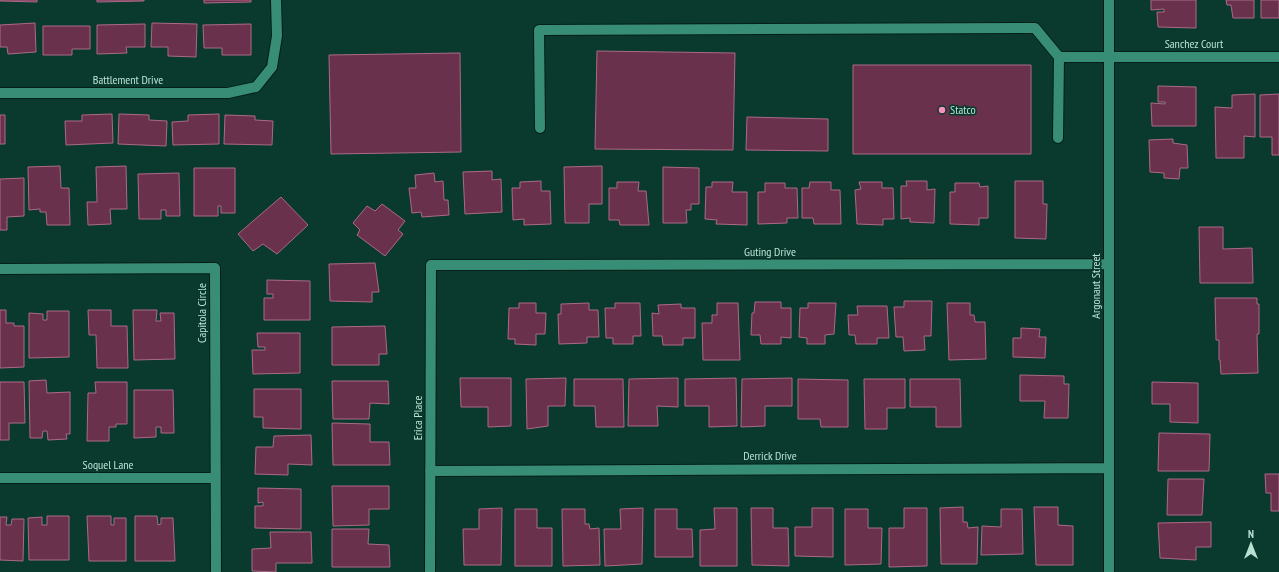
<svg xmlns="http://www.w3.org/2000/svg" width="1279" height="572" font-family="'PT Sans Narrow',sans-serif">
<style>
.building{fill:#6a314c;stroke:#ab6a87}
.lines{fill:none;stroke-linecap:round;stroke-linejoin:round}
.minor-casing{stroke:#041f17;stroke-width:12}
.minor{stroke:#378d75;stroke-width:10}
.poi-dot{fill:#fc8fc2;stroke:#0a3a2e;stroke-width:1.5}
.labels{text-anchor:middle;stroke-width:3.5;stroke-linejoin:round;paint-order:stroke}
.street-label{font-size:12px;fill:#b9e1d3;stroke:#0a3a2e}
.poi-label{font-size:12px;fill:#b9e1d3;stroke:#0a3a2e;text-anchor:start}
</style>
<rect width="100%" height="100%" fill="#0a3a2e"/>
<!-- building -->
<path class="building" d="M 0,0 L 37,0 L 37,2 L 0,1 Z
M 97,0 L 144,0 L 144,1 L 97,2 Z
M 204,0 L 251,0 L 251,2 L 204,3 Z
M 1151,0 L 1196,0 L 1196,28 L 1158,27 L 1157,12 L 1164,12 L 1164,9 L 1151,10 Z
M 1226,0 L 1254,0 L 1254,18 L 1233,18 L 1231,5 L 1227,5 Z
M 1261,0 L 1279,0 L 1279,18 L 1261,18 Z
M 35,23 L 36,52 L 8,54 L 7,47 L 0,47 L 0,25 Z
M 152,23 L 197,24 L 196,57 L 168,56 L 168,47 L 151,47 Z
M 145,24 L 145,47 L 126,47 L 127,53 L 97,54 L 97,25 Z
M 251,24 L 251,55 L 222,55 L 222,48 L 204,48 L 203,25 Z
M 43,26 L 90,26 L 90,49 L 72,49 L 72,55 L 43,55 Z
M 597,51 L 735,53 L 733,150 L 595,149 Z
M 460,53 L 461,152 L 331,154 L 329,55 Z
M 853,65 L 1031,65 L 1031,154 L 853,154 Z
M 1158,86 L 1196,87 L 1196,126 L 1152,126 L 1151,103 L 1165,104 L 1165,102 L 1158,102 Z
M 1255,94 L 1255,137 L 1244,136 L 1244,158 L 1216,158 L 1215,107 L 1232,108 L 1232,95 Z
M 1279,94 L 1279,155 L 1272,155 L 1272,137 L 1260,137 L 1260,95 Z
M 112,114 L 113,143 L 66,145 L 65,121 L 82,121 L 82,115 Z
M 119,114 L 149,115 L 149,120 L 167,121 L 166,146 L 118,144 Z
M 219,114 L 219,144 L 173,145 L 172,122 L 188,121 L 188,115 Z
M 0,115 L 5,115 L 5,144 L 0,144 Z
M 225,115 L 255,116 L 255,120 L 273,121 L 272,145 L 224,144 Z
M 747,117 L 828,119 L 828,151 L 746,150 Z
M 1173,139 L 1173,143 L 1187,145 L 1188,168 L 1180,168 L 1179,179 L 1164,178 L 1164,173 L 1150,172 L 1149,140 Z
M 60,166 L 61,188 L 69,188 L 70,225 L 47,225 L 46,212 L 40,212 L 40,209 L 29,210 L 28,167 Z
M 126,166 L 127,209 L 110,209 L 111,224 L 88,225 L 87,202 L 97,202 L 96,167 Z
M 602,166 L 602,204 L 589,204 L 589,223 L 565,223 L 564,167 Z
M 663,167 L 699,168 L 699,204 L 691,204 L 691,210 L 686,210 L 687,223 L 663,223 Z
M 194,168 L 235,168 L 235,213 L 221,213 L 221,206 L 218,206 L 218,216 L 194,216 Z
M 492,171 L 492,180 L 501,179 L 502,212 L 465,214 L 463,172 Z
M 179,173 L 180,216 L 166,216 L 166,210 L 161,210 L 161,219 L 139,219 L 138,174 Z
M 434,173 L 435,182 L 443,181 L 444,200 L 448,200 L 449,215 L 422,217 L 421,212 L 412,213 L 409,188 L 416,188 L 415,175 Z
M 24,178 L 24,216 L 7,217 L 7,230 L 0,230 L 0,179 Z
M 541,181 L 541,191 L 550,191 L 551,224 L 524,225 L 524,219 L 513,220 L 512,188 L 520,188 L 520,182 Z
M 906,181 L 927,181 L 927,190 L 935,189 L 934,223 L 910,222 L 910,218 L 901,219 L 901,186 L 907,186 Z
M 1015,181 L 1043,181 L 1043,204 L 1047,204 L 1046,239 L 1015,238 Z
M 617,182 L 639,182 L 638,191 L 646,191 L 649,225 L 620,225 L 619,220 L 609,220 L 609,188 L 617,188 Z
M 712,182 L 733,182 L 732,192 L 747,192 L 747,225 L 716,224 L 717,220 L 705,219 L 706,187 L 712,187 Z
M 810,182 L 831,182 L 831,190 L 840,190 L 841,224 L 814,224 L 813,218 L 802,218 L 802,188 L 809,188 Z
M 859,182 L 882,182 L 882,188 L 893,188 L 894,219 L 883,219 L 883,225 L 857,224 L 855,190 L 861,189 Z
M 765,183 L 785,183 L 785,188 L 797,188 L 798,218 L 787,218 L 787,223 L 758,224 L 758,192 L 765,192 Z
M 955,183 L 979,183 L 980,187 L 988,186 L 988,218 L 979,218 L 979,225 L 950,224 L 950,192 L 955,192 Z
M 281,197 L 308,225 L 277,254 L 263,244 L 253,251 L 238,234 Z
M 382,204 L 405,221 L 398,230 L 403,234 L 385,256 L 357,235 L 360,230 L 353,223 L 367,206 L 375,211 Z
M 1199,227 L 1223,227 L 1223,249 L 1252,248 L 1253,283 L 1200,283 Z
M 375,263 L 379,292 L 372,292 L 372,302 L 330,301 L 329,264 Z
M 267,280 L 310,281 L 310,320 L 264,320 L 264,298 L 273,298 L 273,294 L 267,294 Z
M 1215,298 L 1257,298 L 1257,304 L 1259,304 L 1259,334 L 1257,334 L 1258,373 L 1221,374 L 1220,360 L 1219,360 L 1219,340 L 1216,340 Z
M 904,301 L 932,301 L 931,336 L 924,336 L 925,350 L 904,351 L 903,337 L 896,337 L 894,307 L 904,307 Z
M 755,302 L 781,302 L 781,308 L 791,308 L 791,338 L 781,337 L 781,344 L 761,344 L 760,335 L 751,335 L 752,313 L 754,313 Z
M 519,303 L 536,303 L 536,313 L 546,313 L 545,334 L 536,334 L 536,345 L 515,344 L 515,339 L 508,339 L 509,308 L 519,308 Z
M 589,303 L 589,310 L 598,310 L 599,337 L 587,337 L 587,343 L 559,344 L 558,314 L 561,314 L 561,304 Z
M 615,303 L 640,303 L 641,336 L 633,336 L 633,344 L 613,344 L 613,338 L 606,338 L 605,308 L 615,308 Z
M 717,303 L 738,303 L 740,360 L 703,360 L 702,323 L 712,323 L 712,315 L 717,315 Z
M 808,303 L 836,303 L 834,334 L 825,335 L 825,344 L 807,344 L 807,338 L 799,337 L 800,308 L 808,308 Z
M 947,303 L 970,303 L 970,315 L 974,315 L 975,322 L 985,322 L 986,359 L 949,360 Z
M 681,304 L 681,308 L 695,308 L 695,338 L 683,338 L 683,345 L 663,345 L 662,336 L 653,336 L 652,313 L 659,314 L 658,305 Z
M 857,306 L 887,306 L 889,338 L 877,338 L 877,344 L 856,344 L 855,335 L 849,335 L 848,315 L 858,315 Z
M 0,310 L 6,310 L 6,323 L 14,323 L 14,326 L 24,326 L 24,367 L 0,368 Z
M 88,310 L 111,310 L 111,326 L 127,326 L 128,368 L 97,368 L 96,335 L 89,335 Z
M 133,310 L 157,310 L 156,321 L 161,321 L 160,313 L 174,313 L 175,359 L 134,360 Z
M 47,311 L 69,311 L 69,357 L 29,358 L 29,313 L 43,314 L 43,320 L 47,320 Z
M 385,326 L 387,354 L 379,354 L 379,365 L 332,365 L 332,327 Z
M 1021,328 L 1040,329 L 1039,337 L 1046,337 L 1045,358 L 1013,357 L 1013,338 L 1021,338 Z
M 257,333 L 300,333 L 300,373 L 253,374 L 252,350 L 265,350 L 265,347 L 258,347 Z
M 1020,375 L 1064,376 L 1064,384 L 1069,384 L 1068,418 L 1044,418 L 1045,401 L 1020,401 Z
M 460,378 L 511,378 L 511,426 L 488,427 L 488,407 L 461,407 Z
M 566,378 L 565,406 L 548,406 L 548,426 L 527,429 L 526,379 Z
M 678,378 L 678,407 L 657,406 L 658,426 L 628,426 L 629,379 Z
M 736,378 L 737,426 L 709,427 L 709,406 L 685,406 L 685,379 Z
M 792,378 L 792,406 L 765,406 L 765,426 L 741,427 L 742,379 Z
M 574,379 L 623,379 L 624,427 L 596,427 L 595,406 L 574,406 Z
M 798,379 L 848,380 L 848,427 L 821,427 L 820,419 L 798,419 Z
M 864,379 L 905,379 L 905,408 L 887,408 L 887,429 L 865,429 Z
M 910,379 L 960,379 L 961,427 L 936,427 L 936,407 L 910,407 Z
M 46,380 L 47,393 L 70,392 L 70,434 L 66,434 L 67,439 L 48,440 L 47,431 L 43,431 L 42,438 L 30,438 L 29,381 Z
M 332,381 L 388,381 L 389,404 L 370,403 L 369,419 L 333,419 Z
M 0,382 L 24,382 L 25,423 L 9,423 L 9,440 L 0,440 Z
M 95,382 L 127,382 L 127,424 L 116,424 L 116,427 L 109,427 L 109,441 L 87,441 L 88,393 L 96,393 Z
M 1152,382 L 1198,383 L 1198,423 L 1170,422 L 1170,404 L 1152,404 Z
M 254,389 L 301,389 L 301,429 L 263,428 L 263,417 L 254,417 Z
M 134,390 L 173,390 L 174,433 L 161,433 L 161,427 L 156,427 L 156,437 L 134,438 Z
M 332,423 L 370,424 L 370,442 L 389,442 L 390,465 L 333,465 Z
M 1159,433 L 1210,434 L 1209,471 L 1158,471 Z
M 311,435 L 312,465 L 288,464 L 288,475 L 255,474 L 256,447 L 273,447 L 274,436 Z
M 1265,474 L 1279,474 L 1279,511 L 1271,511 L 1271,493 L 1266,493 Z
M 1168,479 L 1204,479 L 1202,515 L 1167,515 Z
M 332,486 L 389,486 L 389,509 L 369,509 L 369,525 L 333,526 Z
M 258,488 L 301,489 L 301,529 L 255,528 L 255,506 L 263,506 L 263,502 L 258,503 Z
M 963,507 L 963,522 L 967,522 L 968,528 L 978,527 L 977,564 L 941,564 L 940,508 Z
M 1034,507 L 1058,507 L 1058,525 L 1073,526 L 1073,565 L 1036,565 Z
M 502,508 L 501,565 L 464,565 L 463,529 L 479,529 L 479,509 Z
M 643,508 L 642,564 L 605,566 L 604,529 L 621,529 L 620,509 Z
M 714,508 L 737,508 L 737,566 L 700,566 L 700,530 L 715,529 Z
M 751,508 L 773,508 L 773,528 L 788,528 L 789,566 L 752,565 Z
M 812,508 L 833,508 L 833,557 L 795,556 L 795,527 L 812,527 Z
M 904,508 L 927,508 L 927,566 L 889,567 L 889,528 L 904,528 Z
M 515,509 L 537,509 L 537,528 L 552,528 L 552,566 L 515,566 Z
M 562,509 L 585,509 L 585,524 L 589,524 L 590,529 L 599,528 L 600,565 L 563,566 Z
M 655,509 L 677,509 L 677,529 L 692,529 L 693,557 L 655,557 Z
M 845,509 L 868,509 L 868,528 L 882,528 L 881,564 L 845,565 Z
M 1001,509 L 1022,509 L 1023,554 L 981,555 L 982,526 L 1001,527 Z
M 47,516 L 69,516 L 69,560 L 29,560 L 28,518 L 42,517 L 42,525 L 47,525 Z
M 87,516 L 111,516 L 111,525 L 114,525 L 114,518 L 126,518 L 126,561 L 89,561 Z
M 135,516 L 157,516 L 158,525 L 161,524 L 161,518 L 173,518 L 175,561 L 135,561 Z
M 0,517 L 7,517 L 6,525 L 11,525 L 12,519 L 24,519 L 23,561 L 0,560 Z
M 1211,522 L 1211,547 L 1196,547 L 1196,560 L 1160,558 L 1158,523 Z
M 332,529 L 369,529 L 368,544 L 389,545 L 390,567 L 332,567 Z
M 270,532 L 311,532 L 312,563 L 276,563 L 276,572 L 252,571 L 252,549 L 271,548 Z"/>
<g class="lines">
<defs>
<path id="minor" d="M 0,93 L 228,93 L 256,87 L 272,67 L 277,36 L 276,0
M 540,128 L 539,30 L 1035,28 L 1059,57 L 1279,57
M 1058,138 L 1059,57
M 0,269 L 215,268 L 216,572
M 430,471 L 1109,468
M 0,478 L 215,478
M 430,572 L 431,265 L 1109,264
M 1109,572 L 1109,0"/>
</defs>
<!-- minor casing -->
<use href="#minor" class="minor-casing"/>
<!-- minor -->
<use href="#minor" class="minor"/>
</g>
<!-- markers -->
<circle class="poi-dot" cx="942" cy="110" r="4"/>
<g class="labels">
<!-- street labels -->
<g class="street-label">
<text x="1194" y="48">Sanchez Court</text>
<text x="128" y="84">Battlement Drive</text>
<text x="770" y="256">Guting Drive</text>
<text transform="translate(1096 286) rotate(-90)" y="4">Argonaut Street</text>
<text transform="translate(202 313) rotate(-90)" y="4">Capitola Circle</text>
<text transform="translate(418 418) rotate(-90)" y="4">Erica Place</text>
<text x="770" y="460">Derrick Drive</text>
<text x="108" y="469">Soquel Lane</text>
</g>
<!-- poi labels -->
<g class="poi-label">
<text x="950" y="114">Statco</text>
</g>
</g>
<!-- north arrow -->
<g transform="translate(1251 544)" stroke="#0a3a2e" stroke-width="3" paint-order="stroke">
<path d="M0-3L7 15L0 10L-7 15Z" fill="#b9e1d3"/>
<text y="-6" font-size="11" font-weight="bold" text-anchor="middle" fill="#b9e1d3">N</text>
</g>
</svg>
